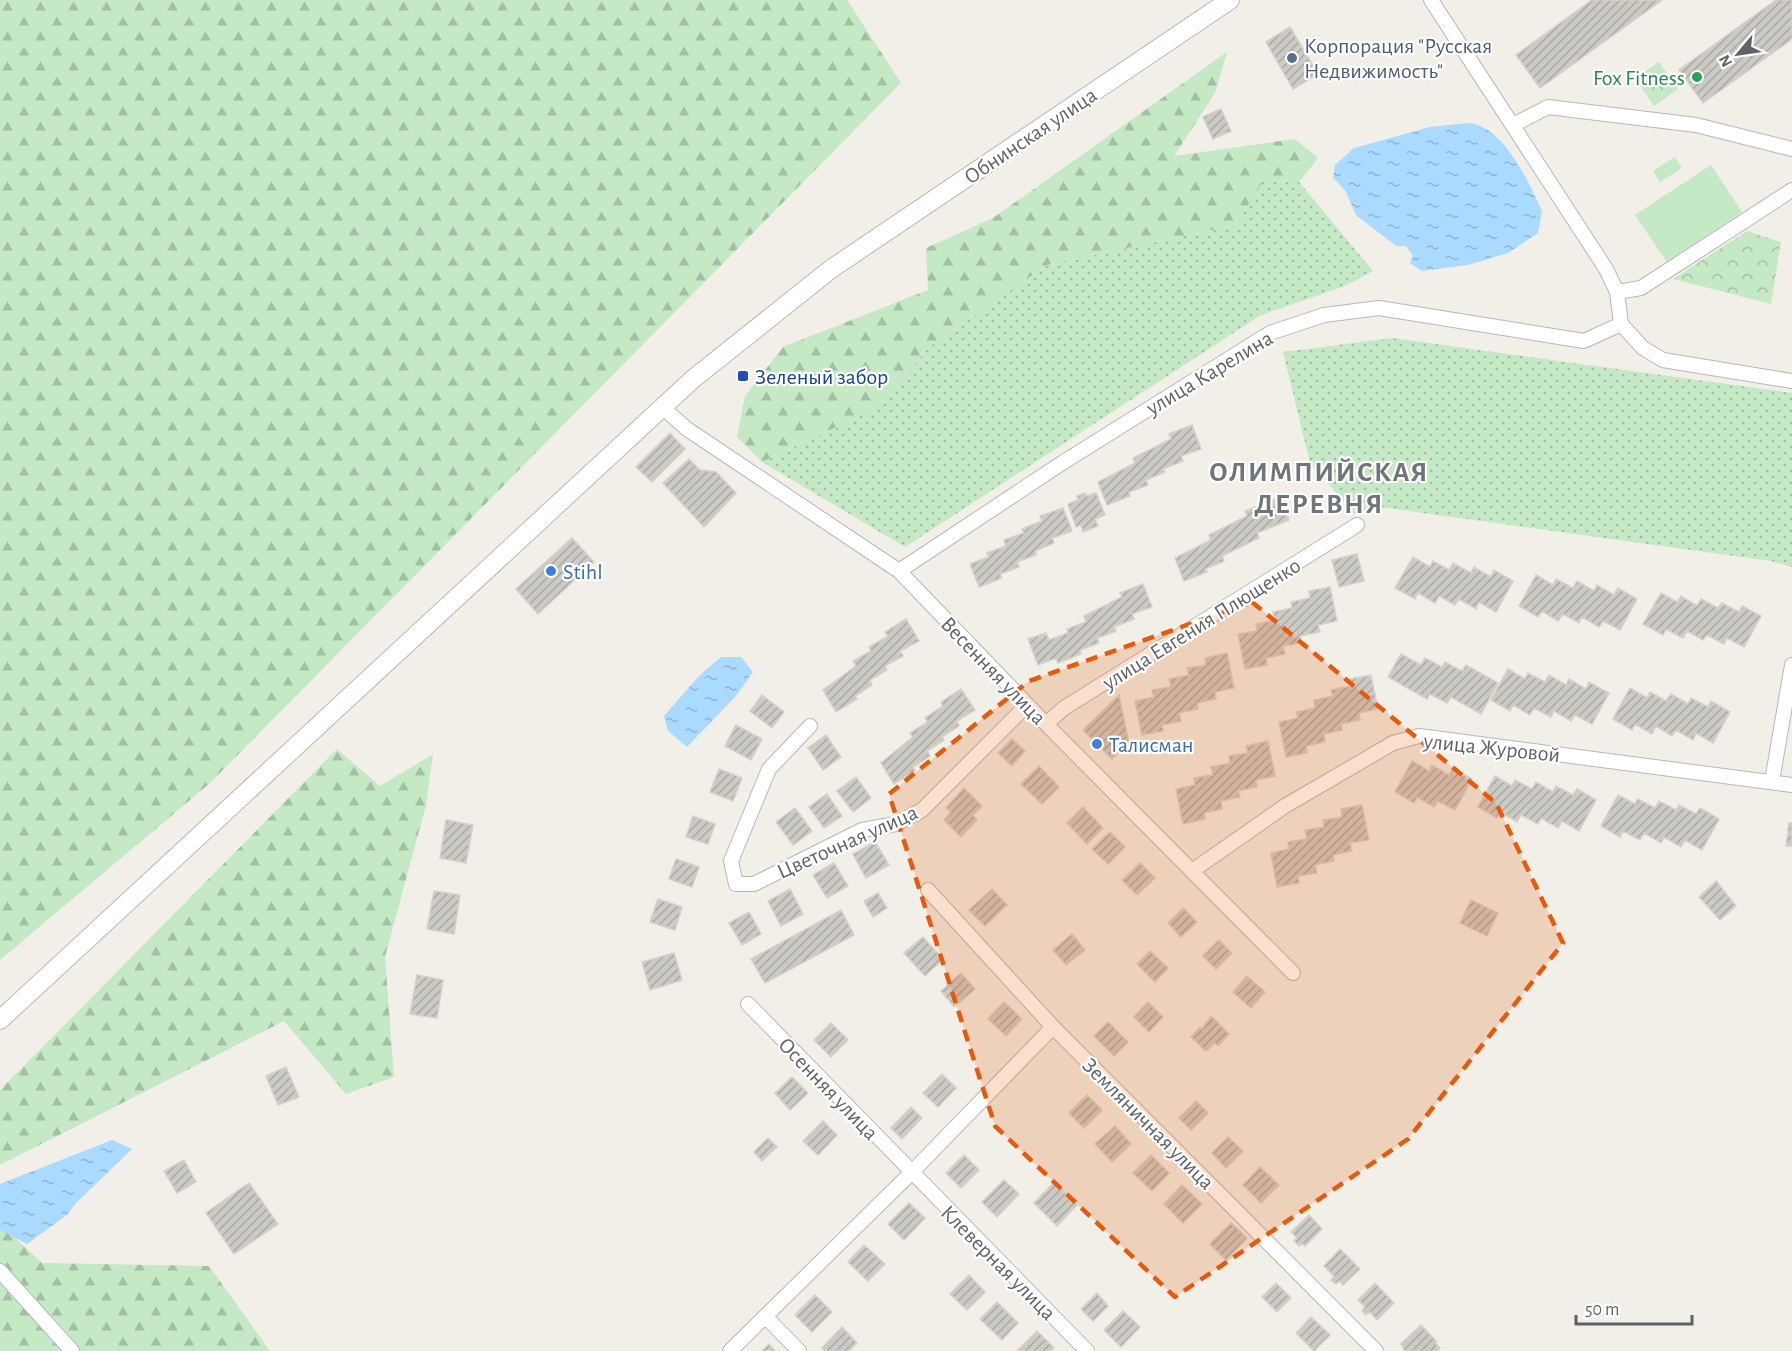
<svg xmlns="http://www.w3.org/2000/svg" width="1792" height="1351" font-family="'Alegreya Sans',sans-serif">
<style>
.grass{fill:url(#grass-dots)}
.forest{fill:url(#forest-firs)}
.park{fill:url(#park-crowns)}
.garden{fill:#c5e8c5}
.water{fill:url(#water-ripples)}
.building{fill:url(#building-hatch);stroke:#d6d1c6;stroke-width:1.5}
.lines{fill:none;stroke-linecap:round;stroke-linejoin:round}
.minor-casing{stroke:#b5b8bc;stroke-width:16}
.tertiary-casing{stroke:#b5b8bc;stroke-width:20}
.minor{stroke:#fff;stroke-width:14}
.tertiary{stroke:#fff;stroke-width:18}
.marked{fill:#e8590c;fill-opacity:0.2;stroke:#e8590c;stroke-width:4.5;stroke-dasharray:12 8;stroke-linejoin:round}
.service-dot{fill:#5c6f8a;stroke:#fff;stroke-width:2}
.leisure-dot{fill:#2e9e5b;stroke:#fff;stroke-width:2}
.transit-dot{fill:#1a4fb4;stroke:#fff;stroke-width:2}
.shop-dot{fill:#3f7fe0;stroke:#fff;stroke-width:2}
.labels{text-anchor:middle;stroke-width:4.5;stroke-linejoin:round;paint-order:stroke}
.service-label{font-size:22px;fill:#4e5e75;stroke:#fff;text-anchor:start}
.leisure-label{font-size:22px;fill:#27864d;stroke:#fff;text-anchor:end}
.street-label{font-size:22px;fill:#5f6368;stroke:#fff}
.transit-label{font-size:22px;fill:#164399;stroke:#fff;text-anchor:start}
.shop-label{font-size:22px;fill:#366cbe;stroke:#fff;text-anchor:start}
.district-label{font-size:28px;font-weight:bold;letter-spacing:1.5px;fill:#70757a;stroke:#fff}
</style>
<defs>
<pattern id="grass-dots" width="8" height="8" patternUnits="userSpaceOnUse" patternTransform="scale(1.5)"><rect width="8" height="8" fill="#c5e8c5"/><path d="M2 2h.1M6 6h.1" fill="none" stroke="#a3c0a4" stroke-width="1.8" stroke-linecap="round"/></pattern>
<pattern id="forest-firs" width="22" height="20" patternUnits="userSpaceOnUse" patternTransform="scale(1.5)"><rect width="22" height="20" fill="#c5e8c5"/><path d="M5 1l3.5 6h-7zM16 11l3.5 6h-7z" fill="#a3c0a4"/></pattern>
<pattern id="park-crowns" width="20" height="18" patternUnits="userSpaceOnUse" patternTransform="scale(1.5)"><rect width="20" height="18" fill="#c5e8c5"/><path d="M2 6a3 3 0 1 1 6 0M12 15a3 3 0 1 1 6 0" fill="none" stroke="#a3c0a4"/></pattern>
<pattern id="water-ripples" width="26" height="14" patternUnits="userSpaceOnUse" patternTransform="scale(1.5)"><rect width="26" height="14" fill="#aadaff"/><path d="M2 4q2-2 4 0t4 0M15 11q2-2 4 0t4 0" fill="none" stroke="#8eb4d2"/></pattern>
<pattern id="building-hatch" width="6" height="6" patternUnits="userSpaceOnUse" patternTransform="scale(1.5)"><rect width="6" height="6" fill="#cccac5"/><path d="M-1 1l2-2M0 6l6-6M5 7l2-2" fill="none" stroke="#a9a8a4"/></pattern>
</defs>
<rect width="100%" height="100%" fill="#f1efe8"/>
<!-- grass -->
<path class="grass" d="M 1263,181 L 1299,182 L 1373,271 L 1345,286 L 1261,315 L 905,547 L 762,462 L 878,407 L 929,347 L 1047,265 L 1236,225 Z
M 1392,338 L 1792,393 L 1792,567 L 1771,561 L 1380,507 L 1355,514 L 1310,463 L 1283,352 Z"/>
<!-- forest -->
<path class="forest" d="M 0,0 L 847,0 L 901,83 L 209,784 L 0,960 Z
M 1227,52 L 1215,93 L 1174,156 L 1295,139 L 1318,158 L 1299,182 L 1263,181 L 1236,225 L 1047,265 L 929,347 L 878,407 L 762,462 L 737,437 L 745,396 L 783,347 L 928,290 L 926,248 L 993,218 Z
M 337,749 L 380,786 L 433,754 L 426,805 L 385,957 L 394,1077 L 346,1094 L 284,1021 L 0,1165 L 0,1090 Z
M 0,1224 L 42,1263 L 209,1266 L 270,1351 L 0,1351 Z"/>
<!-- park -->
<path class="park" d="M 1659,62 L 1678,89 L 1654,106 L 1635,78 Z
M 1747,231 L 1781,242 L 1771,304 L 1673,279 Z"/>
<!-- garden -->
<path class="garden" d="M 1675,157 L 1682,168 L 1660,182 L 1653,171 Z
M 1711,165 L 1742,212 L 1667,262 L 1635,215 Z"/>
<!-- water -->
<path class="water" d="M 1468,123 C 1503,125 1529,182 1542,211 L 1538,233 L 1508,253 L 1468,265 L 1422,271 L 1410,263 L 1413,256 L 1406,246 L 1396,246 L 1356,215 L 1345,190 L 1333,178 L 1335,165 L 1354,148 L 1430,127 Z
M 721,657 L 741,657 L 753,672 L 736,696 L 687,747 L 668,731 L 664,716 L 699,676 Z
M 112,1140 L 132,1149 L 76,1203 L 68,1214 L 27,1244 L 0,1230 L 0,1184 Z"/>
<!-- building -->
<path class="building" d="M 1592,0 L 1662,0 L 1540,88 L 1516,55 Z
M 1776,0 L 1792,0 L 1792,39 L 1703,103 L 1679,70 Z
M 1290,27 L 1318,74 L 1293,89 L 1266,42 Z
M 1221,109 L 1231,131 L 1213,139 L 1203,117 Z
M 1192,425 L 1201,449 L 1181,456 L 1183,461 L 1163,469 L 1165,472 L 1146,480 L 1148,485 L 1129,492 L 1130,496 L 1107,505 L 1098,482 L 1135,463 L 1133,458 L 1171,439 L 1169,434 Z
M 670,433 L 685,449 L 652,482 L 636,467 Z
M 689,459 L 700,470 L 716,472 L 736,493 L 704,527 L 663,483 Z
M 1085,493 L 1087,496 L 1096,493 L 1105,515 L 1095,519 L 1098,526 L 1083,532 L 1081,525 L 1076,527 L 1068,504 L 1078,500 L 1077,496 Z
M 1281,497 L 1289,520 L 1277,525 L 1268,502 Z
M 1268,502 L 1277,525 L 1257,533 L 1259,538 L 1222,556 L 1224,561 L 1205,569 L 1207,572 L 1184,581 L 1175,558 L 1211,540 L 1209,535 L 1247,516 L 1245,511 Z
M 1063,508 L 1072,531 L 1052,538 L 1054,543 L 1035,551 L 1036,555 L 1017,562 L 1019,567 L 1000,574 L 1002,578 L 979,587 L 970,564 L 989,557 L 987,553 L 1006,546 L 1004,540 L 1024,533 L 1022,529 L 1042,521 L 1040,516 Z
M 572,538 L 594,562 L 538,614 L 516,589 Z
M 1357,554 L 1364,581 L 1339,587 L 1332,560 Z
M 1413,557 L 1430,567 L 1433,561 L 1449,570 L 1453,563 L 1471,573 L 1474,567 L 1491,577 L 1494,570 L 1513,581 L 1496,612 L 1479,602 L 1476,609 L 1459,599 L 1455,605 L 1439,596 L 1435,603 L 1418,593 L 1415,599 L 1395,588 Z
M 1536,575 L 1553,585 L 1556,579 L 1573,588 L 1577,581 L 1594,591 L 1597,585 L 1614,595 L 1618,588 L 1637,599 L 1620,630 L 1603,621 L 1599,627 L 1582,617 L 1579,623 L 1563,614 L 1558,621 L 1542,611 L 1538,617 L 1519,606 Z
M 1143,584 L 1152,607 L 1132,614 L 1134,619 L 1114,627 L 1116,631 L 1097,638 L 1099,643 L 1080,650 L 1081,654 L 1058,663 L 1056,658 L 1038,665 L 1028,639 L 1046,633 L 1049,640 L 1068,633 L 1067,629 L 1086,622 L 1084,616 L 1122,597 L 1120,593 Z
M 1330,587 L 1337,621 L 1318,625 L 1320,632 L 1300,636 L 1302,643 L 1283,646 L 1285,654 L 1266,658 L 1267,665 L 1245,669 L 1238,634 L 1257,631 L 1256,624 L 1275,620 L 1273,612 L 1292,608 L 1291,602 L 1310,598 L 1309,591 Z
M 1661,593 L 1677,602 L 1681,596 L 1697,606 L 1701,599 L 1718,608 L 1722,603 L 1739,612 L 1742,606 L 1761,616 L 1744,647 L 1727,638 L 1724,644 L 1707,635 L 1703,640 L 1687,631 L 1683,638 L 1666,629 L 1663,635 L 1643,624 Z
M 906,619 L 919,641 L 900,651 L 903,656 L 885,666 L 887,670 L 870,680 L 872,685 L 855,696 L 857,699 L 836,712 L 823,690 L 856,666 L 853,661 L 871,651 L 869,647 L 888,636 L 885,632 Z
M 1227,653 L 1234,688 L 1215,692 L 1216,699 L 1197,703 L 1198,709 L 1179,713 L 1181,721 L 1162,725 L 1163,731 L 1142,735 L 1135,701 L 1154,697 L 1152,690 L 1171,687 L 1169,679 L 1189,675 L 1187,668 L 1206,665 L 1205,658 Z
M 1401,654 L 1421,665 L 1425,658 L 1442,667 L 1445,662 L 1462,671 L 1466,665 L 1498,683 L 1481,714 L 1451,697 L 1447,703 L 1430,694 L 1427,699 L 1388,677 Z
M 1508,669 L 1525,679 L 1528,673 L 1545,682 L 1549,675 L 1566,685 L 1569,679 L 1586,689 L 1589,682 L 1609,693 L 1592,724 L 1575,715 L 1571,721 L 1554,711 L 1551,717 L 1534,708 L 1530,715 L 1513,705 L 1510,711 L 1491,700 Z
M 1371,675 L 1378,709 L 1359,713 L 1360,720 L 1341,724 L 1342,730 L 1324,734 L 1325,742 L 1306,746 L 1307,753 L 1286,757 L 1279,722 L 1298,718 L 1296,712 L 1315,708 L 1314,700 L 1333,696 L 1331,690 L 1351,686 L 1349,679 Z
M 1630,688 L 1647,698 L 1650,692 L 1666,701 L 1671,694 L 1688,704 L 1691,698 L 1708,707 L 1711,701 L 1730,712 L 1713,743 L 1696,733 L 1693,740 L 1676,730 L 1672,736 L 1656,726 L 1652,734 L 1635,724 L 1632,730 L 1613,719 Z
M 961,689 L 975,710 L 957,721 L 959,726 L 942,737 L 944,740 L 927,751 L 930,756 L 913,767 L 915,771 L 894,784 L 881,763 L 913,737 L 910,733 L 928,722 L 925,718 L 943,706 L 941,702 Z
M 762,695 L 784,712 L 772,728 L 750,711 Z
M 1119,695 L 1129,743 L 1112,759 L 1083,730 Z
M 736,725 L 762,739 L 751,760 L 725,746 Z
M 826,735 L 841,757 L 823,770 L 808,748 Z
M 1012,739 L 1025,751 L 1012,766 L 998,753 Z
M 1268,741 L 1275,776 L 1256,780 L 1257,787 L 1238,791 L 1240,797 L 1221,801 L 1222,809 L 1204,813 L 1205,819 L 1183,824 L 1176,789 L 1195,785 L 1194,778 L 1213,775 L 1211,767 L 1230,763 L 1229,756 L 1248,753 L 1246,746 Z
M 1412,761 L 1429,771 L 1432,765 L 1449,775 L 1453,768 L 1472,779 L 1455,810 L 1438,801 L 1434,807 L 1417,797 L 1414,803 L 1395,792 Z
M 1039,766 L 1059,787 L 1042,804 L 1021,784 Z
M 719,769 L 742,778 L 733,801 L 710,792 Z
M 1495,776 L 1512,786 L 1515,780 L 1532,789 L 1536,782 L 1553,792 L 1556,786 L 1573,795 L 1577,789 L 1596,800 L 1579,831 L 1562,821 L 1558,828 L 1541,818 L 1538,824 L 1521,815 L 1517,822 L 1501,812 L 1497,818 L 1478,807 Z
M 856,777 L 871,798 L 853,812 L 837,791 Z
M 964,788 L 982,806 L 973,815 L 977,820 L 961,837 L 944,820 L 951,812 L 946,808 Z
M 827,794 L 842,816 L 824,828 L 809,807 Z
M 1618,795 L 1635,804 L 1638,799 L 1655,808 L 1659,801 L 1676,810 L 1679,805 L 1696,814 L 1700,808 L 1719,819 L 1702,850 L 1685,840 L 1681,847 L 1664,837 L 1661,843 L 1644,833 L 1640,840 L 1623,831 L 1620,837 L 1601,826 Z
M 1362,805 L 1369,840 L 1350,843 L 1352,851 L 1333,855 L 1334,861 L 1315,865 L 1317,873 L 1298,876 L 1299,883 L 1277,887 L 1271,853 L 1289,849 L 1288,842 L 1307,839 L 1305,830 L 1324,827 L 1323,820 L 1342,817 L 1341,809 Z
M 1083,807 L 1103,828 L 1087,844 L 1067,823 Z
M 795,808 L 812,831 L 793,845 L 776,822 Z
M 693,816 L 715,824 L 708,844 L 686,837 Z
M 446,820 L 473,825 L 466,863 L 440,858 Z
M 1789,823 L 1792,823 L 1792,846 L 1786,846 Z
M 1110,832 L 1125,847 L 1108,864 L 1092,849 Z
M 875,842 L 889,865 L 866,878 L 853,854 Z
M 676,859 L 699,867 L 692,887 L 669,879 Z
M 834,863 L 848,886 L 827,898 L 813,875 Z
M 1140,863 L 1155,878 L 1137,895 L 1122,880 Z
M 1716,881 L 1736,906 L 1720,920 L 1699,897 Z
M 790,889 L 803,914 L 781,926 L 768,901 Z
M 992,889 L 1007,905 L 985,926 L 969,910 Z
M 434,891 L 460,895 L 454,934 L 427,929 Z
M 878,893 L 887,908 L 873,917 L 864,901 Z
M 658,899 L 682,907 L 675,930 L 650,922 Z
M 1471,900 L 1498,913 L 1487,936 L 1460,923 Z
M 1183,908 L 1197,922 L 1181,937 L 1168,923 Z
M 841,910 L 854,935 L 765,983 L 751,959 Z
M 749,912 L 761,934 L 742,945 L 729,923 Z
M 1072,934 L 1085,950 L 1066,965 L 1053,950 Z
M 923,937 L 943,959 L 925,976 L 904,953 Z
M 1219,940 L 1232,953 L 1216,969 L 1203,956 Z
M 1150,951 L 1168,968 L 1155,982 L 1137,964 Z
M 674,953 L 682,980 L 650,990 L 642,962 Z
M 961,973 L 975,989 L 954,1007 L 941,991 Z
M 417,975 L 443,980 L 437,1018 L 410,1014 Z
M 1247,976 L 1265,992 L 1251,1008 L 1233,992 Z
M 1004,1002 L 1022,1019 L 1006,1036 L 988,1019 Z
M 1148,1002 L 1163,1017 L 1149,1032 L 1134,1017 Z
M 1211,1016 L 1229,1034 L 1218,1046 L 1215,1043 L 1206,1051 L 1191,1037 L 1200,1027 L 1202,1029 Z
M 1108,1022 L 1128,1042 L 1114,1056 L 1094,1036 Z
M 831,1023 L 848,1040 L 831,1057 L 814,1040 Z
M 286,1067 L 299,1097 L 278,1105 L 266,1076 Z
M 942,1074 L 956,1088 L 938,1107 L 923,1093 Z
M 792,1077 L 808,1093 L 790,1110 L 775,1093 Z
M 1087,1095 L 1102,1110 L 1084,1128 L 1069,1113 Z
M 1196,1101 L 1208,1113 L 1191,1130 L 1179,1118 Z
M 911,1107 L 922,1118 L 902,1139 L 891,1128 Z
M 823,1121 L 837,1135 L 818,1155 L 803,1141 Z
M 1115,1126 L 1131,1144 L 1112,1162 L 1095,1144 Z
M 1228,1137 L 1243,1151 L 1226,1168 L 1212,1153 Z
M 768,1138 L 777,1147 L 762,1161 L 754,1152 Z
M 964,1155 L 979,1170 L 961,1188 L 946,1173 Z
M 1151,1155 L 1169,1173 L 1152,1191 L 1133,1173 Z
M 184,1160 L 196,1182 L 177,1193 L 164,1171 Z
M 1260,1167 L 1279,1185 L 1261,1203 L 1243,1185 Z
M 1004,1180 L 1019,1194 L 997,1217 L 982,1202 Z
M 1054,1182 L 1077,1205 L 1057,1226 L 1034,1203 Z
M 249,1183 L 278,1224 L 234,1254 L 206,1213 Z
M 1182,1185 L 1202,1204 L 1183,1223 L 1164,1204 Z
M 909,1203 L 925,1218 L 904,1240 L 888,1224 Z
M 1309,1215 L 1322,1229 L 1305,1246 L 1302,1243 L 1299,1246 L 1294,1241 L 1297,1238 L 1291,1232 Z
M 1231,1223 L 1247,1238 L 1226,1260 L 1210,1244 Z
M 864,1245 L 885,1264 L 868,1281 L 848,1262 Z
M 1340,1249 L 1360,1269 L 1343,1285 L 1339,1281 L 1336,1284 L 1331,1280 L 1334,1276 L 1324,1266 Z
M 969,1275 L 985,1292 L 967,1310 L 950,1294 Z
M 1276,1283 L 1291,1298 L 1277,1312 L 1262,1297 Z
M 1375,1283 L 1394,1303 L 1377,1320 L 1370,1312 L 1366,1315 L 1362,1311 L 1365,1307 L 1358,1300 Z
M 1097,1293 L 1108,1306 L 1093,1321 L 1081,1309 Z
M 815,1295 L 832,1312 L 812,1332 L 795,1315 Z
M 997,1302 L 1018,1323 L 1002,1340 L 980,1319 Z
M 1123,1311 L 1140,1327 L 1121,1347 L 1104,1330 Z
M 1311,1317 L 1330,1335 L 1314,1351 L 1296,1333 Z
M 1421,1325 L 1437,1342 L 1435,1343 L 1440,1348 L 1437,1351 L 1405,1351 L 1401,1344 Z
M 842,1327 L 857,1343 L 849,1351 L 825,1351 L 822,1348 Z
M 1037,1331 L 1054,1348 L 1050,1351 L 1017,1351 Z
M 769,1344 L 775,1351 L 762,1351 Z"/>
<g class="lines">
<defs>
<path id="minor" d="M 1431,0 L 1606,269 L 1617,292 L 1621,324
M 1513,125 L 1548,107 L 1696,125 L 1792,149
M 1617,292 L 1641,288 L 1792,190
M 1621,324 L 1643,348 L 1663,360 L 1792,381
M 662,407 L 687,429 L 899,571 L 1046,724 L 1293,973
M 899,571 L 1062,463 L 1270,333 L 1324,315 L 1379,308 L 1584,341 L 1621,324
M 1046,724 L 1064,708 L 1357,525
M 810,726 L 769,769 L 731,861 L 736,884 L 754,884 L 862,830 L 896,824 L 922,810 L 1027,705
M 1772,781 L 1792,665
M 1192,871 L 1285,806 L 1393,743 L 1419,736 L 1792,785
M 928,890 L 1053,1027 L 1376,1351
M 748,1004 L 1087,1351
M 0,1271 L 72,1351
M 766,1317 L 799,1351
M 730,1351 L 911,1173 L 1053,1027"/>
<path id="tertiary" d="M 0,1020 L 693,379 L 831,269 L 1230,0"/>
</defs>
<!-- minor casing -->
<use href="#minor" class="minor-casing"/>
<!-- tertiary casing -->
<use href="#tertiary" class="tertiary-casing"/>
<!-- minor -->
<use href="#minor" class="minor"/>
<!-- tertiary -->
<use href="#tertiary" class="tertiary"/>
</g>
<!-- marked area -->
<path class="marked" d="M 1252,602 L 1496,803 L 1563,943 L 1408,1139 L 1175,1297 L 995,1126 L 889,794 L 1029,681 Z"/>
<!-- markers -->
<circle class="service-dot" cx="1292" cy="58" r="6"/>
<circle class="leisure-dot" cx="1697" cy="77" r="6"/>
<rect class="transit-dot" x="737" y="370" width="12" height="12" rx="3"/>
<g class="shop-dot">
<circle cx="551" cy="571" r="6"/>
<circle cx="1097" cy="744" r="6"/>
</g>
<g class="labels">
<!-- service labels -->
<g class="service-label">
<text x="1304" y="53">Корпорация "Русская<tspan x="1304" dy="25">Недвижимость"</tspan></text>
</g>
<!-- leisure labels -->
<g class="leisure-label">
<text x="1685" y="85">Fox Fitness</text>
</g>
<!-- street labels -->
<g class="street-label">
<text transform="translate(1030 135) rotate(-34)" y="8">Обнинская улица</text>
<text transform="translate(1209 372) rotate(-31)" y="8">улица Карелина</text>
<text transform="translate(1201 623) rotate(-32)" y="8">улица Евгения Плющенко</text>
<text transform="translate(994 670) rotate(46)" y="8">Весенняя улица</text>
<text transform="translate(1492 747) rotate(6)" y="8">улица Журовой</text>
<text transform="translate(847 841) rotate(-24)" y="8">Цветочная улица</text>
<text transform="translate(829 1088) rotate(46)" y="8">Осенняя улица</text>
<text transform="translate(1149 1123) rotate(45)" y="8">Земляничная улица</text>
<text transform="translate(999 1262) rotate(45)" y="8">Клеверная улица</text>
</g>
<!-- transit labels -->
<g class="transit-label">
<text x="755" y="384">Зеленый забор</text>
</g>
<!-- shop labels -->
<g class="shop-label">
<text x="563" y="579">Stihl</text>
<text x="1109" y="752">Талисман</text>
</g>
<!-- district labels -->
<g class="district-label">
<text x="1319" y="481">ОЛИМПИЙСКАЯ<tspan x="1319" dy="32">ДЕРЕВНЯ</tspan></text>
</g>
</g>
<!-- north arrow -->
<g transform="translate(1738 54) rotate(241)" stroke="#ffffff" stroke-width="4.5" paint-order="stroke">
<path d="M0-4.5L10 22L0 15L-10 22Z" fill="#5f6368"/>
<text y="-9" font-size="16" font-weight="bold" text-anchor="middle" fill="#5f6368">N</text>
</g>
<!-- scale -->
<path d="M1576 1315v9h116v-9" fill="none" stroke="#5f6368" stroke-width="3"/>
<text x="1585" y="1315" font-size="18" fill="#5f6368" stroke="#ffffff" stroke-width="4.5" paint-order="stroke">50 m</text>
</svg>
